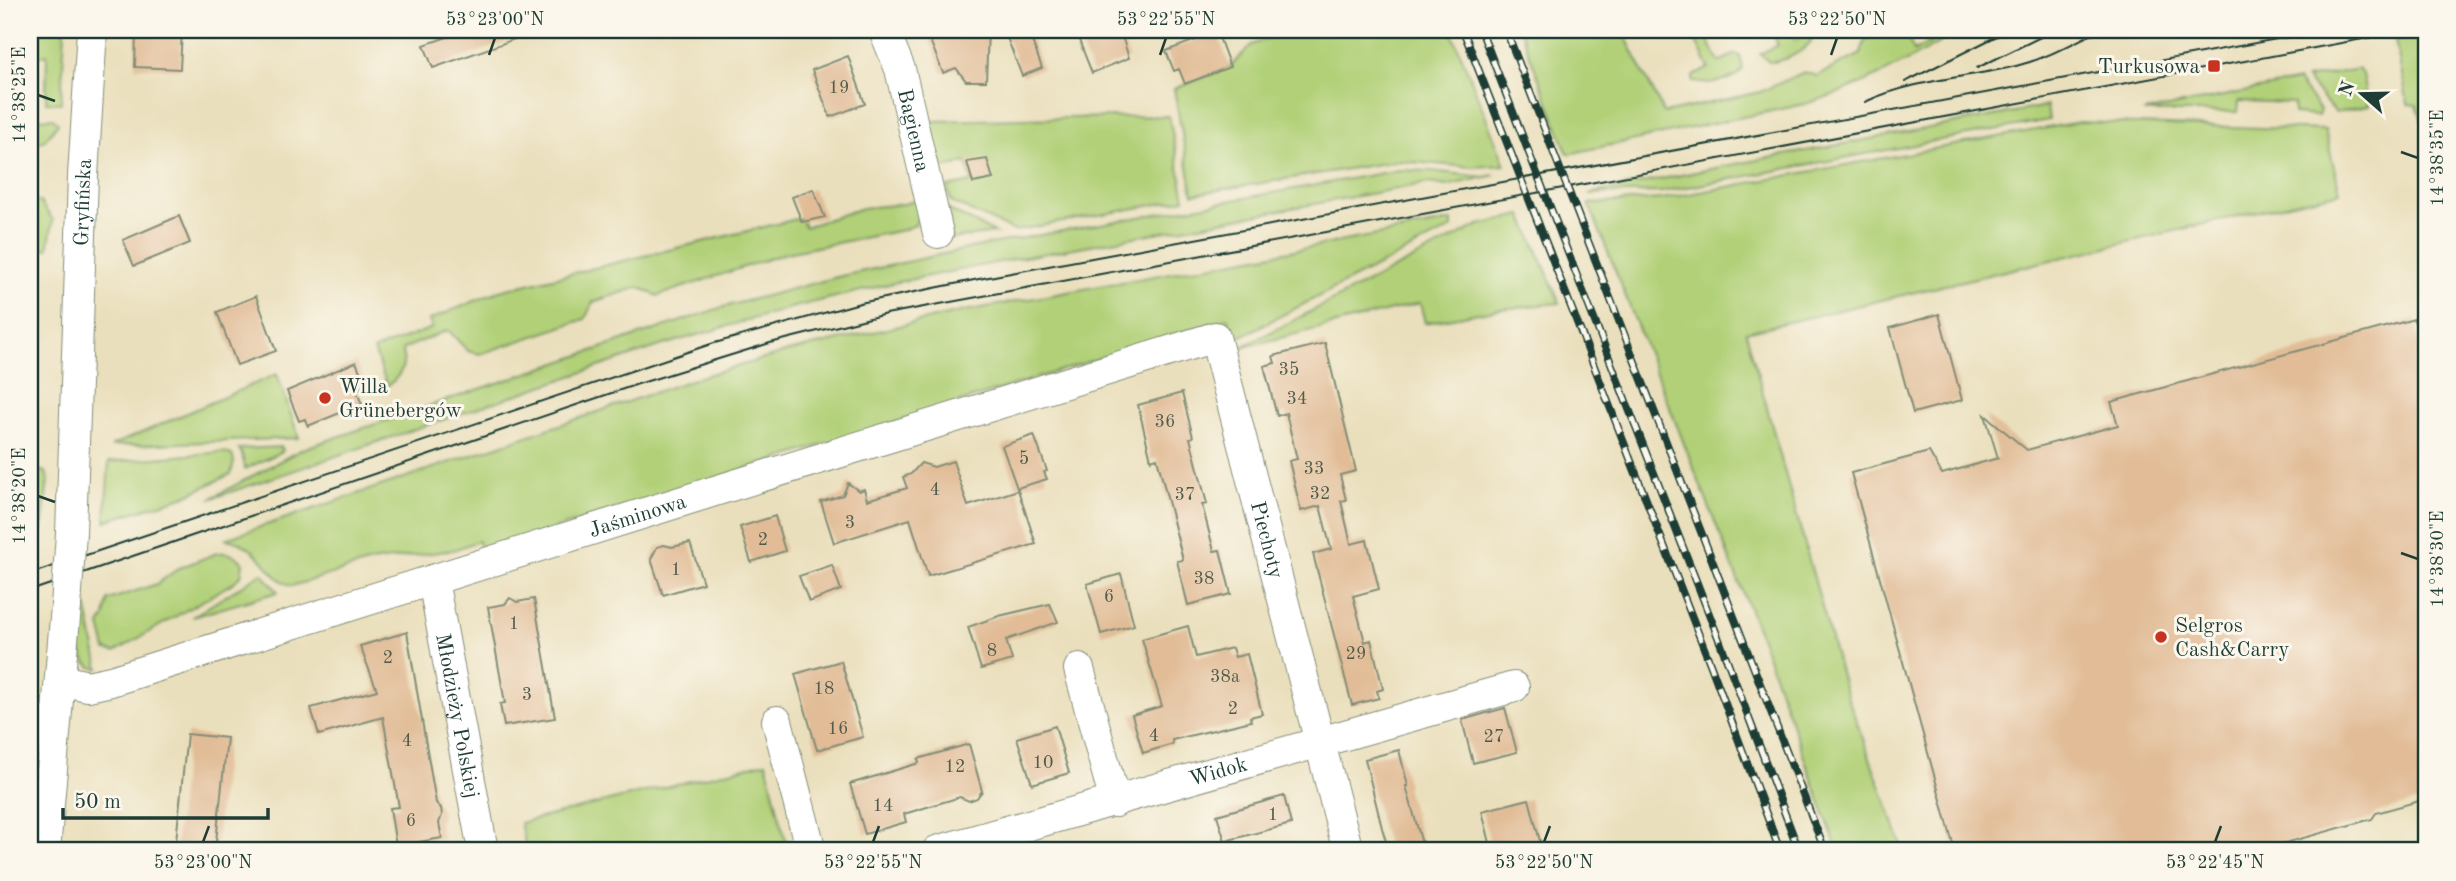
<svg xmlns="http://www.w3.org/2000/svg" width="2456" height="881" font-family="'Old Standard TT',serif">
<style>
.green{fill:#b1d077;stroke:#688656;stroke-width:2}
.building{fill:#e1bc96}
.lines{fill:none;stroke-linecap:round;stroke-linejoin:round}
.minor-casing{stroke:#848e78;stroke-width:32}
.minor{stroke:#fff;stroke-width:30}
.tram{stroke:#1f3d34;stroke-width:2}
.rail-casing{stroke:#1f3d34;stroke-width:8}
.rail{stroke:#fbf7ec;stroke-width:5;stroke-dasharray:16;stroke-linecap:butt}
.minor-bridge-casing{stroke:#848e78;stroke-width:32;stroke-linecap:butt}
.minor-bridge{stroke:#fff;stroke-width:30}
.ticks{fill:none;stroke:#1f3d34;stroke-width:2.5}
.poi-dot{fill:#c8321e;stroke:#fbf7ec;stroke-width:2.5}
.labels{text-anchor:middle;stroke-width:6;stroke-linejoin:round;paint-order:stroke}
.number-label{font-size:18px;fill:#505d4c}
.poi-label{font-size:21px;fill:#1f3d34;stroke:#fbf7ec;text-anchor:start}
.street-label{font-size:21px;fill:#1f3d34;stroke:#fbf7ec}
.neatline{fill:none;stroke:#1f3d34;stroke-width:2.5}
.ticks-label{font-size:18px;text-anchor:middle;fill:#1f3d34}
</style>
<rect width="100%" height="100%" fill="#fbf7ec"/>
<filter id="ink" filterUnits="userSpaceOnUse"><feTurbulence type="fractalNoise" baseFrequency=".0143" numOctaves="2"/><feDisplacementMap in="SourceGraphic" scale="14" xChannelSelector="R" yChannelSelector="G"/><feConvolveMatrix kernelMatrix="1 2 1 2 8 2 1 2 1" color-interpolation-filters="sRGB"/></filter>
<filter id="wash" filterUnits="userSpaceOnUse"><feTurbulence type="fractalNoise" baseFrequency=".00686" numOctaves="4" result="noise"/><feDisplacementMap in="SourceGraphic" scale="28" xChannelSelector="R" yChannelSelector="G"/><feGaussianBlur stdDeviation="1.57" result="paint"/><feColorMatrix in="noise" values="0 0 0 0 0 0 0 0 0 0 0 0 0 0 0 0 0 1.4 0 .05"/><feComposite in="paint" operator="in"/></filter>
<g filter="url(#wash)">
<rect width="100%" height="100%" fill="#eadfbc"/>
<!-- green -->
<path class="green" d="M 30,30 L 65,30 L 61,103 L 46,102 L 47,54 L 30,59 Z
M 1291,30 L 1451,30 L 1505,165 L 1473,167 L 1397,161 L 1193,194 L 1174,89 L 1230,67 L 1251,45 Z
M 1520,30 L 1622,30 L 1664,113 L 1760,92 L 1804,72 L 1817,76 L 1861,54 L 1865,40 L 1886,30 L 1904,30 L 1914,51 L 1952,30 L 1954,34 C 1907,62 1858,89 1805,104 L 1568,154 Z
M 1690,30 L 1703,30 L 1719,62 L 1735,54 L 1740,56 L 1743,69 C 1735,81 1707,85 1693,82 L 1693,76 L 1709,68 Z
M 1771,30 L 1790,30 L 1795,40 L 1811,32 L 1812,39 C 1806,51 1782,63 1769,62 L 1760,54 L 1778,45 Z
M 2426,36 L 2426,132 L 2417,105 L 2408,104 L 2395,40 Z
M 2358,69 L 2362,74 L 2368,106 L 2335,113 L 2306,79 Z
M 2298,81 L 2320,110 L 2318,116 L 2294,114 L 2294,103 L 2239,101 L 2238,112 L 2143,112 Z
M 30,101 L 34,101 L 33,119 L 53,118 L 58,123 L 45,140 L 30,146 Z
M 2047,106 L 2049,120 L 1661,192 L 1589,194 L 1725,166 Z
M 1169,116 L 1185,199 L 1014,231 L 951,202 L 947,187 L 972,182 L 967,162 L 942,168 L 930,121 Z
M 2079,122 L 2325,130 L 2340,192 L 1746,332 L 1845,690 L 1904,851 L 1838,851 L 1759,633 L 1589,204 L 1662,199 Z
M 1399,170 L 1431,171 L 1484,177 L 1495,175 L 1446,186 L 1429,183 L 1025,257 L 898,282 L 790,308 L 663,345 L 210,499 L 302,449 L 720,308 L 841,276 L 990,244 Z
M 30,198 L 40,202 L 53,220 L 48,249 L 30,248 Z
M 919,199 L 919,216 L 915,225 L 903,230 L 786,253 L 657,296 L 639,287 L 593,302 L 585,319 L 480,354 L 468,351 L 448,330 L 403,349 C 405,367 402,375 387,386 L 374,350 L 432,328 L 429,320 L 499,291 L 801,218 L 805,227 L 862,208 L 904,204 Z
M 945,208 L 995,233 L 952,239 Z
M 1522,215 L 1560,303 L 1500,309 L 1425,323 L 1420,303 L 1240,348 L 1479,225 Z
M 1452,221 L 1452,228 L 1232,341 L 1228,318 L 481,552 L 478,541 L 453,550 L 371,562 L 292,586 C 264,576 263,544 225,539 L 700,377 L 791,351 L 965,311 Z
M 277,374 L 299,438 L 111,446 Z
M 282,447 L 283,451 L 245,469 L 242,454 L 239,449 Z
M 223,452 L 232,455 L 234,461 L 231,474 L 183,497 L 105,521 L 109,462 Z
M 37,470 L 46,472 L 48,479 L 42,533 L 30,537 L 30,477 Z
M 217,553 C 228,552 236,554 243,563 L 241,576 L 231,584 L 115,652 L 106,650 L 100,625 L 105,617 L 108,600 L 157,584 L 179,568 Z
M 262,573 L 278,592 L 192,617 Z
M 85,599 L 99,669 L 91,667 C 72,650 80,623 82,600 Z
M 766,762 L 788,851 L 527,851 L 520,823 Z"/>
<g id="blocks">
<!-- building -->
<path class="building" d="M 136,30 L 182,30 L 180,69 L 135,67 Z
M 467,30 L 531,30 L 532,33 L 433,68 L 424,45 Z
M 926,30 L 988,30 L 986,81 L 966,81 L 956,68 L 943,73 Z
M 1004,30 L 1028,30 L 1042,68 L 1022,76 Z
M 1075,30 L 1120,30 L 1129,58 L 1092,73 Z
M 1217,32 L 1230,67 L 1185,84 L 1179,69 L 1174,71 L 1166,51 Z
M 848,56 L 865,104 L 830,117 L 812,70 Z
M 987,159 L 993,179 L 973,183 L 967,162 Z
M 813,189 L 825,217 L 802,222 L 792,197 Z
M 179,216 L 190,243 L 134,266 L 123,240 Z
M 256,296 L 276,351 L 237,365 L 217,312 Z
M 1939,314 L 1962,400 L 1913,413 L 1890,328 Z
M 2414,319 L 2426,362 L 2426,799 L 2376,813 L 2372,819 L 2256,851 L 1955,851 L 1851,473 L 1929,452 L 1942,474 L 1998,458 L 1985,415 L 2027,450 L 2118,425 L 2111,402 Z
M 1325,343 L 1356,471 L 1340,475 L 1346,500 L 1341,501 L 1351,544 L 1367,540 L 1379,589 L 1353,596 L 1365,642 L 1371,640 L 1383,689 L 1377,691 L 1379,698 L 1352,705 L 1313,554 L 1331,549 L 1320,506 L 1301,511 L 1289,461 L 1297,459 L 1286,413 L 1277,416 L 1264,366 L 1275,363 L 1273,356 Z
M 356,362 L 366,386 L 356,390 L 362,404 L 308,426 L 305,419 L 299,421 L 287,391 Z
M 1182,393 L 1193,437 L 1190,438 L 1207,504 L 1202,505 L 1214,551 L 1220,550 L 1231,594 L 1188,605 L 1177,561 L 1183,560 L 1157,458 L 1151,460 L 1138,405 Z
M 1034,435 L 1047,471 L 1044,472 L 1047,479 L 1017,488 L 1002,446 Z
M 953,461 L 968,506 L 1018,490 L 1036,544 L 928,576 L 910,519 L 834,543 L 821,502 L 843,495 L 848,483 L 859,491 L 864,489 L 867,500 L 907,488 L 903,477 L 911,474 L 921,463 L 934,467 Z
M 775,516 L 785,551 L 751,562 L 740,527 Z
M 690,543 L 703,583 L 663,595 L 651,559 L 657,547 L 664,545 L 672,547 Z
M 832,565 L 841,590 L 809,602 L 799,576 Z
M 1121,574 L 1134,625 L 1101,634 L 1087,584 Z
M 510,598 L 517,602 L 534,599 L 555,718 L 504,726 L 500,704 L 505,703 L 488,607 L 505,604 Z
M 1050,604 L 1058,622 L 1006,640 L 1012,660 L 981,669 L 968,627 L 999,616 Z
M 1188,626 L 1196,657 L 1232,648 L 1235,657 L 1247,654 L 1262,714 L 1250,717 L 1251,721 L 1172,740 L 1173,744 L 1143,753 L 1132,715 L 1162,706 L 1142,639 Z
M 407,632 L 436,803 L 441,808 L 442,815 L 439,823 L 442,838 L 396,846 L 390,808 L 399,807 L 383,717 L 319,735 L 311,708 L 377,690 L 360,646 Z
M 841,661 L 863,737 L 817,750 L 795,674 Z
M 1505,708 L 1517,752 L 1473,763 L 1462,720 Z
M 1055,726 L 1069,773 L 1032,784 L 1017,738 Z
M 187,734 L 227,738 L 215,851 L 175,851 Z
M 969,744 L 982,791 L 977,798 L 969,801 L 960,797 L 904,814 L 906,822 L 865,834 L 850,784 L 919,763 L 918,759 Z
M 1399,750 L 1408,786 L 1406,786 L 1424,851 L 1389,851 L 1382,828 L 1365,759 Z
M 1284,796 L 1291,824 L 1225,841 L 1217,815 Z
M 1529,799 L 1541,845 L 1516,851 L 1492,851 L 1482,811 Z"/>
</g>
</g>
<g filter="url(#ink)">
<use href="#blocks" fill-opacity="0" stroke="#848e78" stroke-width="2"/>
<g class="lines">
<defs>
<g id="minor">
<path id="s1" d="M 884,30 L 900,69 L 938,233"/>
<path id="s2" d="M 71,533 L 83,176 L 92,30"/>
<path id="s3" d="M 433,580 L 483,851"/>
<path d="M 1079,669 L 1115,802"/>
<path id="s4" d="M 60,680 L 88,686 L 111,681 L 718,490 L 1215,337 L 1348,851"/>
<path d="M 777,721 L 811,851"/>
<path d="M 45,851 L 66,606"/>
<path id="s5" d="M 937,851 L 1514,687"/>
</g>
</defs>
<!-- minor casing -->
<use href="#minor" class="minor-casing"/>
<!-- minor -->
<use href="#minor" class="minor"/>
<!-- tram -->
<path class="tram" d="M 1977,68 L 2055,30
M 1905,82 L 2009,30
M 1865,102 C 1912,80 1966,78 2016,66 C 2046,59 2073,43 2100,30
M 30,574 L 711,344 L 860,303 L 989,277 L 2326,30
M 30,591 L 638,384 L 770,343 L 886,314 L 2411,30"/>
<defs>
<path id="rail" d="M 1463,30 L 1711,666 L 1780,851
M 1481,30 L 1727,660 L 1799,851
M 1506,30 L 1825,851"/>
</defs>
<!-- rail casing -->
<use href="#rail" class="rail-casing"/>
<!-- rail -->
<use href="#rail" class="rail"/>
<defs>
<path id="minor-bridge" d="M 66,606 L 71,533"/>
</defs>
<!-- minor-bridge casing -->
<use href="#minor-bridge" class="minor-bridge-casing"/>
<!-- minor-bridge -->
<use href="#minor-bridge" class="minor-bridge"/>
</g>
</g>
<!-- ticks -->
<path class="ticks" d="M 489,55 L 495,38M 1160,55 L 1166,38M 1831,55 L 1837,38M 38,95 L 55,101M 2401,152 L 2418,158M 38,496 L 55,502M 2401,553 L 2418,559M 203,842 L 209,826M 873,842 L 879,826M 1544,842 L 1550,826M 2215,842 L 2221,826"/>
<!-- markers -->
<g class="poi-dot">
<rect x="2207" y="59" width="14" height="14" rx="3.5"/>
<circle cx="325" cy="398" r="7"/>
<circle cx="2161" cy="637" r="7"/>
</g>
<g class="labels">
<!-- number labels -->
<g class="number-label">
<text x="839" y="93">19</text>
<text x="1289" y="375">35</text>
<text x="1297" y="404">34</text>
<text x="1165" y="427">36</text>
<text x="1024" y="464">5</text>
<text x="1314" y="474">33</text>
<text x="935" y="495">4</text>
<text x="1320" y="499">32</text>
<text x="1185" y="500">37</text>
<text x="850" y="528">3</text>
<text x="763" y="545">2</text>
<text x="676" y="575">1</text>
<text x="1204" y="584">38</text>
<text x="1109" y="602">6</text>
<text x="514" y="629">1</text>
<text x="992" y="656">8</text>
<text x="1356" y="659">29</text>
<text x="388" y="663">2</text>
<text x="1225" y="682">38a</text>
<text x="824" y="694">18</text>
<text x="527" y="700">3</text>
<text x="1233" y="714">2</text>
<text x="838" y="734">16</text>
<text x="1154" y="741">4</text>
<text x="1494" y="742">27</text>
<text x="407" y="746">4</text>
<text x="1043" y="768">10</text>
<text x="955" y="772">12</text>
<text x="883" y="811">14</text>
<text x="1273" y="820">1</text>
<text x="411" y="826">6</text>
</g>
<!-- poi labels -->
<g class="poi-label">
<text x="2200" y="73" text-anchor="end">Turkusowa</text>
<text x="339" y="393">Willa<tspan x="339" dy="24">Grünebergów</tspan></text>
<text x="2175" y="632">Selgros<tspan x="2175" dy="24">Cash&amp;Carry</tspan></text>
</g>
<!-- street labels -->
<g class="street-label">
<text dy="7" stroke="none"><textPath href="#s1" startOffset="105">Bagienna</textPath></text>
<text dy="7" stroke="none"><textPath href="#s2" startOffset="331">Gryfińska</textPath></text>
<text dy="7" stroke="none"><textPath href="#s4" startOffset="604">Jaśminowa</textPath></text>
<text dy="7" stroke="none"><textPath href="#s4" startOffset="1418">Piechoty</textPath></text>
<text dy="7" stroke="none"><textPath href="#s3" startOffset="138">Młodzieży Polskiej</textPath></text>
<text dy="7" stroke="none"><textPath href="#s5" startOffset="292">Widok</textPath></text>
</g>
</g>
<!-- margin -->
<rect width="2456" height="881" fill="none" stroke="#fbf7ec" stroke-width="77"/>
<!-- north arrow -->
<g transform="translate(2362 94) rotate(290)" stroke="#fbf7ec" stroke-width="5" paint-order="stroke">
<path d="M0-5L12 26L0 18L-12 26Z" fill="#1f3d34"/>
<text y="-10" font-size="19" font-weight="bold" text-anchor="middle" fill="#1f3d34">N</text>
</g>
<!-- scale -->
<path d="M63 808v10h205v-10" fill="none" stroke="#1f3d34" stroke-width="3.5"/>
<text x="74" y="808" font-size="21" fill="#1f3d34" stroke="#fbf7ec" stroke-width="5" paint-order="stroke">50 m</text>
<rect x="38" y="38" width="2380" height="804" class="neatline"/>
<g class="ticks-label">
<text x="495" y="25">53°23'00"N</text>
<text x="1166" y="25">53°22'55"N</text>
<text x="1837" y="25">53°22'50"N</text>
<text transform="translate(19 95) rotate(-90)" y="6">14°38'25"E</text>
<text transform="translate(2437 158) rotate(-90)" y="6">14°38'35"E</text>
<text transform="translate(19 496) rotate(-90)" y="6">14°38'20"E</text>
<text transform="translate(2437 559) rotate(-90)" y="6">14°38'30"E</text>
<text x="203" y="868">53°23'00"N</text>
<text x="873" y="868">53°22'55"N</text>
<text x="1544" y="868">53°22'50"N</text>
<text x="2215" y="868">53°22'45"N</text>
</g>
</svg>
